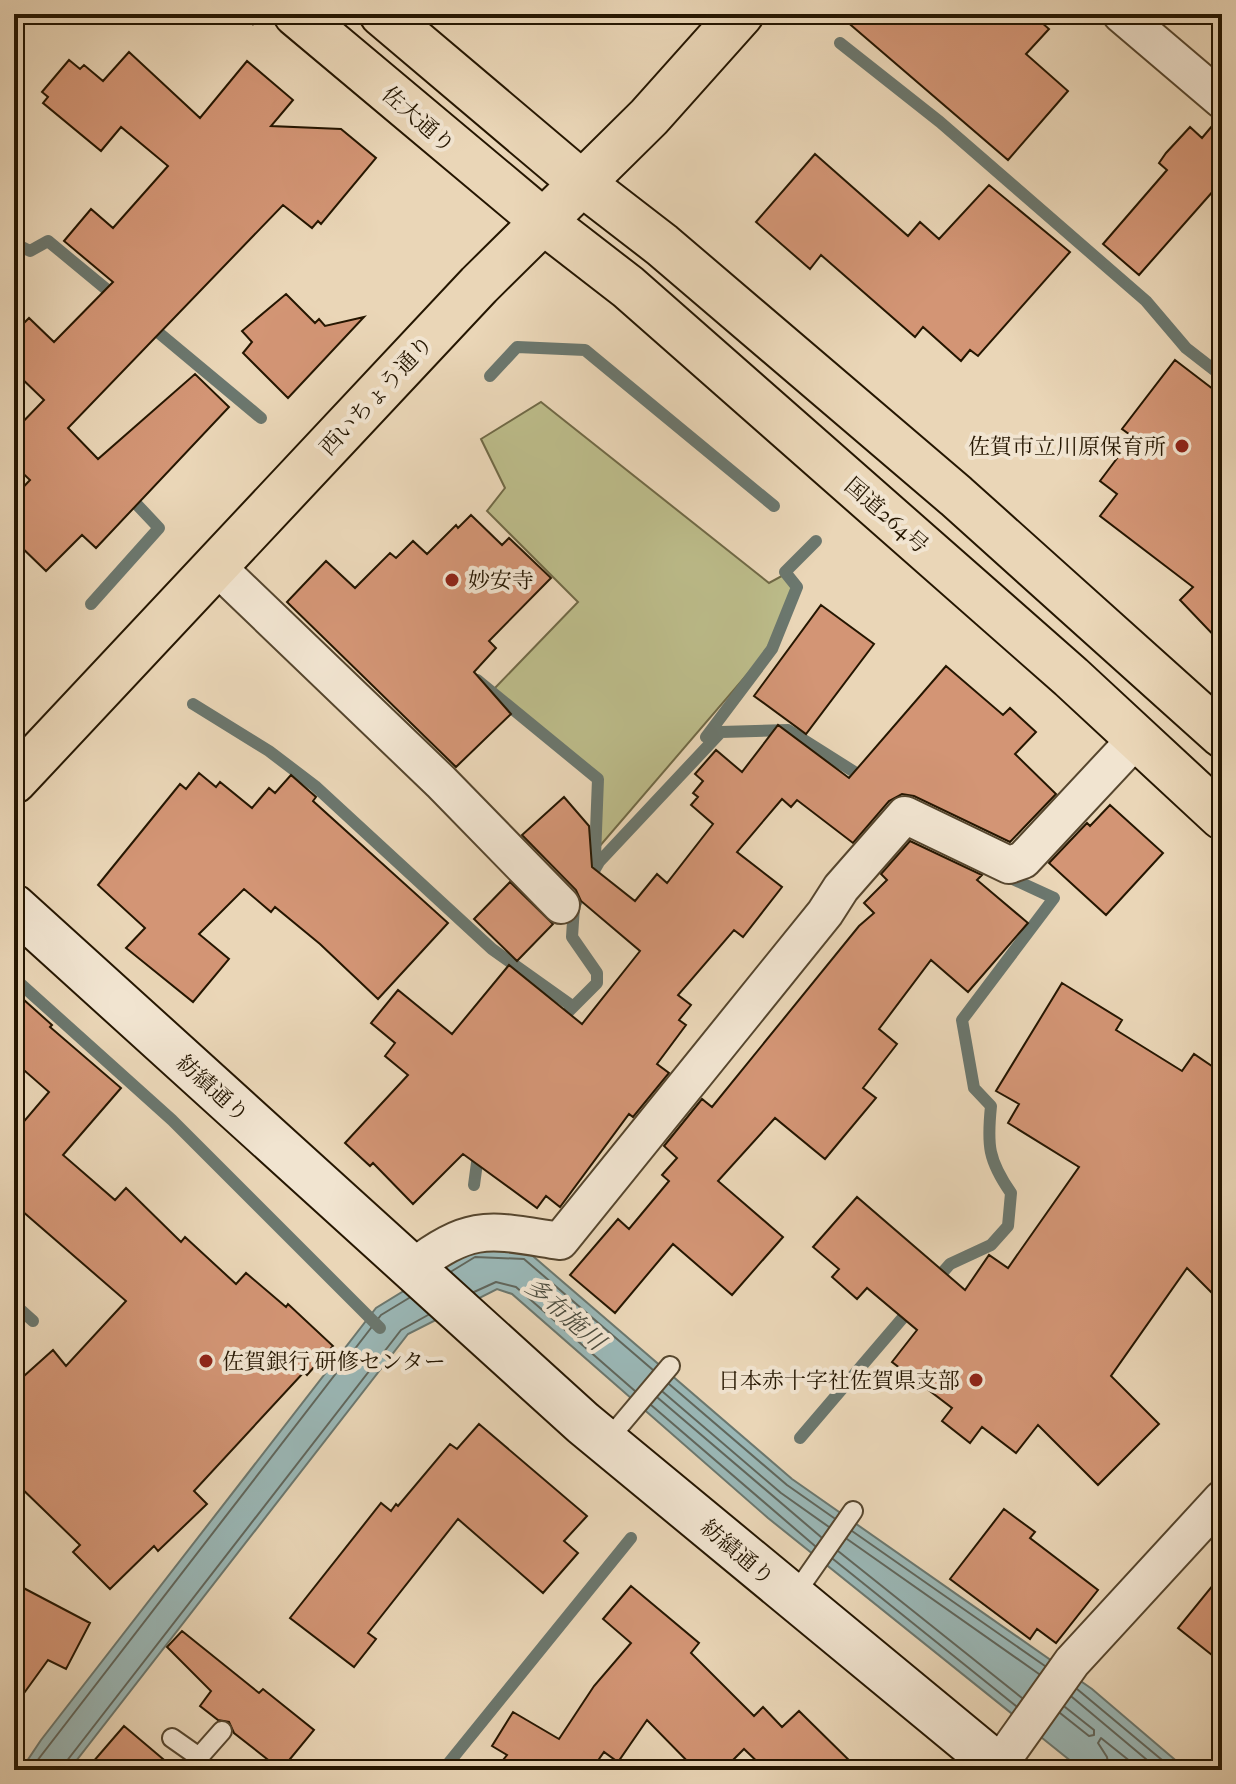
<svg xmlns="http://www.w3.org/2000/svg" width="1236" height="1784" font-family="'IM FELL French Canon','Noto Serif JP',serif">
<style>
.green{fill:#bcbc8a;stroke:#706946;stroke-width:2}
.water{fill:#9ab7b6;stroke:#6b776e;stroke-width:2}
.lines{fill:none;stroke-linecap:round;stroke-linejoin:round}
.shore{stroke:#60665c;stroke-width:2}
.stream{stroke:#6b776e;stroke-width:12}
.building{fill:#d39575;stroke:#251601;stroke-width:2}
.lane-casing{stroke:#56462e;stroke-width:22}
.street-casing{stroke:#56462e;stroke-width:40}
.secondary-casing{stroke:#251601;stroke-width:48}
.primary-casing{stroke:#251601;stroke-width:48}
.highway-casing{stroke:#251601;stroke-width:48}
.path{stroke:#251601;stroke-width:5;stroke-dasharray:6 4;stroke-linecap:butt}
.lane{stroke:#f1e4d0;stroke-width:18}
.street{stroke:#f1e4d0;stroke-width:36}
.secondary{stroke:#f1e4d0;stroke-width:44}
.primary{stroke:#ead6b7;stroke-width:44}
.highway{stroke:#ead6b7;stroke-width:44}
.poi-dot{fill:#8f2418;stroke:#f1e4d0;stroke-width:3}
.labels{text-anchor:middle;stroke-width:8;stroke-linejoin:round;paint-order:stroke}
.street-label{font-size:22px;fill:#251601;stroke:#f1e4d0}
.poi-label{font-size:22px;fill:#251601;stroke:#f1e4d0;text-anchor:end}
.water-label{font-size:24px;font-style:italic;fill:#4e4e40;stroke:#f1e4d0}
</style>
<rect width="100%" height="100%" fill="#ead6b7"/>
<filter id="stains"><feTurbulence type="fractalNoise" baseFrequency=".0025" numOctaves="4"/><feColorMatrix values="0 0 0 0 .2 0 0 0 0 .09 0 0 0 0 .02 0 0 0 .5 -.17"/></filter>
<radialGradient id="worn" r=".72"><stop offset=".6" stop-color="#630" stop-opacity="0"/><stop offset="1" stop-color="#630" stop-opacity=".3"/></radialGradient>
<!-- green -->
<path class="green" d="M 541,402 L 769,583 L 789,572 L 800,585 L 763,656 L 599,847 L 600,777 L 493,690 L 578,602 L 487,511 L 505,488 L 481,439 Z"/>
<!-- water -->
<path class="water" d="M 472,1249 L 527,1251 L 792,1479 L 1092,1689 L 1187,1770 L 1082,1770 L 768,1518 L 512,1294 L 497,1289 L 408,1334 L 69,1770 L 21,1770 L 41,1740 L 376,1308 Z"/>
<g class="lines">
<!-- shore -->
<path class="shore" d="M 452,1271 L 475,1257 L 524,1259 L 653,1370
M 474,1292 L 496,1282 L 516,1287 L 635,1391
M 669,1384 L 787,1485 L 834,1518
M 663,1392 L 781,1493 L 829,1527
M 658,1398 L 821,1537
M 651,1405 L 815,1546
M 852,1531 L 1045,1666
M 847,1539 L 1039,1674
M 838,1551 L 1022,1698
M 833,1559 L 1016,1706
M 1077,1689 L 1174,1770
M 1072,1697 L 1159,1770
M 1060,1713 L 1089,1736 L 1094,1735 L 1094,1730 L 1065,1707
M 30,1770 L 381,1315 L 409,1298
M 64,1770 L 66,1762 L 401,1330 L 428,1315
M 1109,1770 L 1107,1757 L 1098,1743 L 1101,1738 L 1141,1770"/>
<!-- stream -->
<path class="stream" d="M 840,43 L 940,122 L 1146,301 L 1186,348 L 1222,376
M 14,243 L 30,251 L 48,241 L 117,298
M 147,323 L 261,418
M 490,376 L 517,347 L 585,350 L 774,506
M 91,604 L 159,528 L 127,494
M 477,680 L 598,779 L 595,857 L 599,862
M 193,704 L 269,751 L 315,786 L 492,949 L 572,1006
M 721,732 L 788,730 L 867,780
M 14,978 L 172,1120 L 380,1328
M 558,1022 L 597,983 L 597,973 L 572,937 L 574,906 L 599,862 L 721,732 L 706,737 L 772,649 L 797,587 L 785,572 L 816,541
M 474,1185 L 479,1148
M 935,1281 L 950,1264 L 991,1245 L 1008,1226 L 1011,1193 C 988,1160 987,1145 991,1106 L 974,1088 L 962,1020 L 1054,898 L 1004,875
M 14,1304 L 33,1321
M 800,1438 L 912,1307
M 443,1770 L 631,1538"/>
</g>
<!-- building -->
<path class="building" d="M 838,14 L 1032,14 L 1049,29 L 1026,54 L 1068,91 L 1008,160 Z
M 129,52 L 200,118 L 247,61 L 293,100 L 271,126 L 341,129 L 376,158 L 321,224 L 318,221 L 312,228 L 283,205 L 68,428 L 98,459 L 195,374 L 229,407 L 96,548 L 82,535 L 46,571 L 14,540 L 14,497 L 30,480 L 14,465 L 14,431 L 44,400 L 14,371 L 14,333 L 29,318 L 54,342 L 113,282 L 64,241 L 91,209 L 113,228 L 168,166 L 121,127 L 101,151 L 43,103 L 48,97 L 42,92 L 69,60 L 80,69 L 84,65 L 103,81 Z
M 1217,120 L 1222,120 L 1222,181 L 1139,275 L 1103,244 L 1167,170 L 1159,163 L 1166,153 L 1190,127 L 1202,138 Z
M 815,154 L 908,236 L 920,222 L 939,239 L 989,185 L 1070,252 L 978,356 L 970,350 L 961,361 L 923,327 L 915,337 L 821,255 L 810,269 L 756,222 Z
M 286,294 L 315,323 L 319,319 L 325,326 L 364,317 L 288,398 L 243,353 L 252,342 L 242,331 Z
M 1175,360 L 1222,396 L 1222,644 L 1180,600 L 1193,587 L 1100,516 L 1117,494 L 1100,481 L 1133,437 L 1122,429 Z
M 471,515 L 502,545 L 509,538 L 551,578 L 489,641 L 496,648 L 474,672 L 511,714 L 456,767 L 287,602 L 326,561 L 355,588 L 390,553 L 396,558 L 413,541 L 427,554 L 456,525 L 458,528 Z
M 821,605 L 874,644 L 806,734 L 754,696 Z
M 946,666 L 1003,715 L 1010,708 L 1036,732 L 1015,754 L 1056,794 L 1010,842 L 914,796 L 902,794 L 889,801 L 853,843 L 797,800 L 791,807 L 782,799 L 737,852 L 782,887 L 743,937 L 734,930 L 678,995 L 691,1005 L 679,1020 L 686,1025 L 657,1064 L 669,1073 L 633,1117 L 629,1114 L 560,1207 L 546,1196 L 537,1208 L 463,1154 L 413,1204 L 373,1163 L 370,1166 L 345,1143 L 408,1075 L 385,1056 L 395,1043 L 371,1023 L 398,990 L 452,1034 L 509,965 L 582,1024 L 640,951 L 581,901 L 576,890 L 522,835 L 564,797 L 589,826 L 592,867 L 635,901 L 657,874 L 667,883 L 713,824 L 691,805 L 698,797 L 693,793 L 703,781 L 695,774 L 716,750 L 742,772 L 778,725 L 849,778 Z
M 199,773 L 216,787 L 220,782 L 252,808 L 269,788 L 275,793 L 291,775 L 316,797 L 313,801 L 448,923 L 378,999 L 320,944 L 275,907 L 271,912 L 244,889 L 199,934 L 229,959 L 193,1002 L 126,948 L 145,928 L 98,885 L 180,784 L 186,789 Z
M 1110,805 L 1163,853 L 1106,915 L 1049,863 L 1087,823 L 1090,826 Z
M 910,841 L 982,875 L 977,880 L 1028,923 L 968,992 L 931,960 L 879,1029 L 897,1044 L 863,1088 L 876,1098 L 825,1159 L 775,1118 L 718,1181 L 783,1237 L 732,1295 L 673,1244 L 615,1313 L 570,1275 L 618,1219 L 629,1229 L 669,1181 L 662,1175 L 677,1158 L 664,1146 L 702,1099 L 712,1107 L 859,926 L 874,913 L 864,903 L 887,880 L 881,874 Z
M 510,882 L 553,924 L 517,961 L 474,919 Z
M 1062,983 L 1122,1020 L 1116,1030 L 1182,1071 L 1194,1054 L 1222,1073 L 1222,1303 L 1187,1268 L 1111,1376 L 1159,1424 L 1098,1485 L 1038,1425 L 1016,1453 L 982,1427 L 970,1443 L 942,1421 L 952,1408 L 892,1362 L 917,1330 L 867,1288 L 857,1299 L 832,1277 L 839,1269 L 813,1247 L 857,1197 L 965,1290 L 989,1255 L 1008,1268 L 1079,1167 L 1008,1123 L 1019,1104 L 996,1091 Z
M 14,991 L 52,1025 L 50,1027 L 121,1088 L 63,1155 L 115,1200 L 126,1188 L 181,1242 L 185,1237 L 236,1284 L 246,1273 L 286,1307 L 288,1304 L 333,1346 L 307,1375 L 304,1372 L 194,1491 L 207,1504 L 158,1551 L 154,1546 L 110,1589 L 73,1552 L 80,1545 L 14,1481 L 14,1385 L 53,1350 L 66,1366 L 126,1301 L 14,1204 L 14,1133 L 49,1092 L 17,1064 L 14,1067 Z
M 479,1424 L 587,1516 L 564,1541 L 578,1553 L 543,1593 L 458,1519 L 368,1633 L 376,1639 L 354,1667 L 290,1618 L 381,1503 L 391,1511 L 396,1504 L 398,1506 L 450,1444 L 457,1449 Z
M 1004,1509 L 1035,1532 L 1030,1538 L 1098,1590 L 1056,1643 L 1037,1629 L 1030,1639 L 950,1579 Z
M 1222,1574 L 1222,1663 L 1178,1628 Z
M 14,1583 L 90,1623 L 66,1669 L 48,1660 L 14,1707 Z
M 631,1586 L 699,1643 L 691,1653 L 754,1716 L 763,1707 L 782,1727 L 799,1711 L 859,1770 L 766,1770 L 744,1749 L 723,1770 L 696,1770 L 647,1720 L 618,1762 L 604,1752 L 597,1762 L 610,1770 L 495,1770 L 507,1755 L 492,1746 L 513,1712 L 559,1739 L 594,1686 L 631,1643 L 603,1619 Z
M 182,1631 L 259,1693 L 263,1689 L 314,1730 L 281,1770 L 234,1733 L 229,1722 L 218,1720 L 200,1706 L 211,1691 L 167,1647 Z
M 124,1726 L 176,1770 L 86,1770 Z"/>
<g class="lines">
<defs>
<path id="lane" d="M 606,1442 L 670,1366
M 793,1597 L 853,1511
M 172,1738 L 199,1757 L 222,1731"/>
<path id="street" d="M 1121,14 L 1222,100
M 216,566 L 441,782 L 561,905
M 412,1268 C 473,1222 489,1230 560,1241 L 825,913 L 841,888 L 905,815 L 1009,865 L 1023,860 L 1137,738
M 998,1766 L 1072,1662 L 1222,1499"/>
<path id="secondary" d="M 14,907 L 583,1423 L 1003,1770"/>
<path id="primary" d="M 296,14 L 544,222
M 382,14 L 583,184"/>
<path id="highway" d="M 583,184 L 662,245 L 956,496 L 1222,735
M 544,222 L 628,287 L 1071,677 L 1222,817
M 14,781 L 479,285 L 649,117 L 741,14"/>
</defs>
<!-- lane casing -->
<use href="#lane" class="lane-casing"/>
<!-- street casing -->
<use href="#street" class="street-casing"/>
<!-- secondary casing -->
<use href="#secondary" class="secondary-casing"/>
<!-- primary casing -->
<use href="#primary" class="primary-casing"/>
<!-- highway casing -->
<use href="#highway" class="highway-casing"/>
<!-- path -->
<path class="path" d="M 242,14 L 256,25"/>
<!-- lane -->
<use href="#lane" class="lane"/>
<!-- street -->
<use href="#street" class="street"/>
<!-- secondary -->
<use href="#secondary" class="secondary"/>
<!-- primary -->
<use href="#primary" class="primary"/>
<!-- highway -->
<use href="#highway" class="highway"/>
</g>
<!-- markers -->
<g class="poi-dot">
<circle cx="1182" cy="446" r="8"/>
<circle cx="452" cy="580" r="8"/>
<circle cx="206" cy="1361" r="8"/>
<circle cx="976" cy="1380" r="8"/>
</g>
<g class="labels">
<!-- street labels -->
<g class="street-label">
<text transform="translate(419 119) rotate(41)" y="8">佐大通り</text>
<text transform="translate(376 395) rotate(-47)" y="8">西いちょう通り</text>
<text transform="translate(887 515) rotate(41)" y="8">国道264号</text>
<text transform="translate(213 1088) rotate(42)" y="8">紡績通り</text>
<text transform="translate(738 1552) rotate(40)" y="8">紡績通り</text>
</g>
<!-- poi labels -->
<g class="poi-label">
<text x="1166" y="454">佐賀市立川原保育所</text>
<text x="468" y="588" text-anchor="start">妙安寺</text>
<text x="222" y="1369" text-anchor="start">佐賀銀行 研修センター</text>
<text x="960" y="1388">日本赤十字社佐賀県支部</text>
</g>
<!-- water labels -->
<g class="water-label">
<text transform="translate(565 1314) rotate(41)" y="8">多布施川</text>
</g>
</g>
<!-- margin -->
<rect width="1236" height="1784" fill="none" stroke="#ead6b7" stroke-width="48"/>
<rect x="16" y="16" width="1204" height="1752" fill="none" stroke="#251601" stroke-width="4"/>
<rect x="24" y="24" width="1188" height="1736" fill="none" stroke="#251601" stroke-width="2"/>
<rect width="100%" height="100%" filter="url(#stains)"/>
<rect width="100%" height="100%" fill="url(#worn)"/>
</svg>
